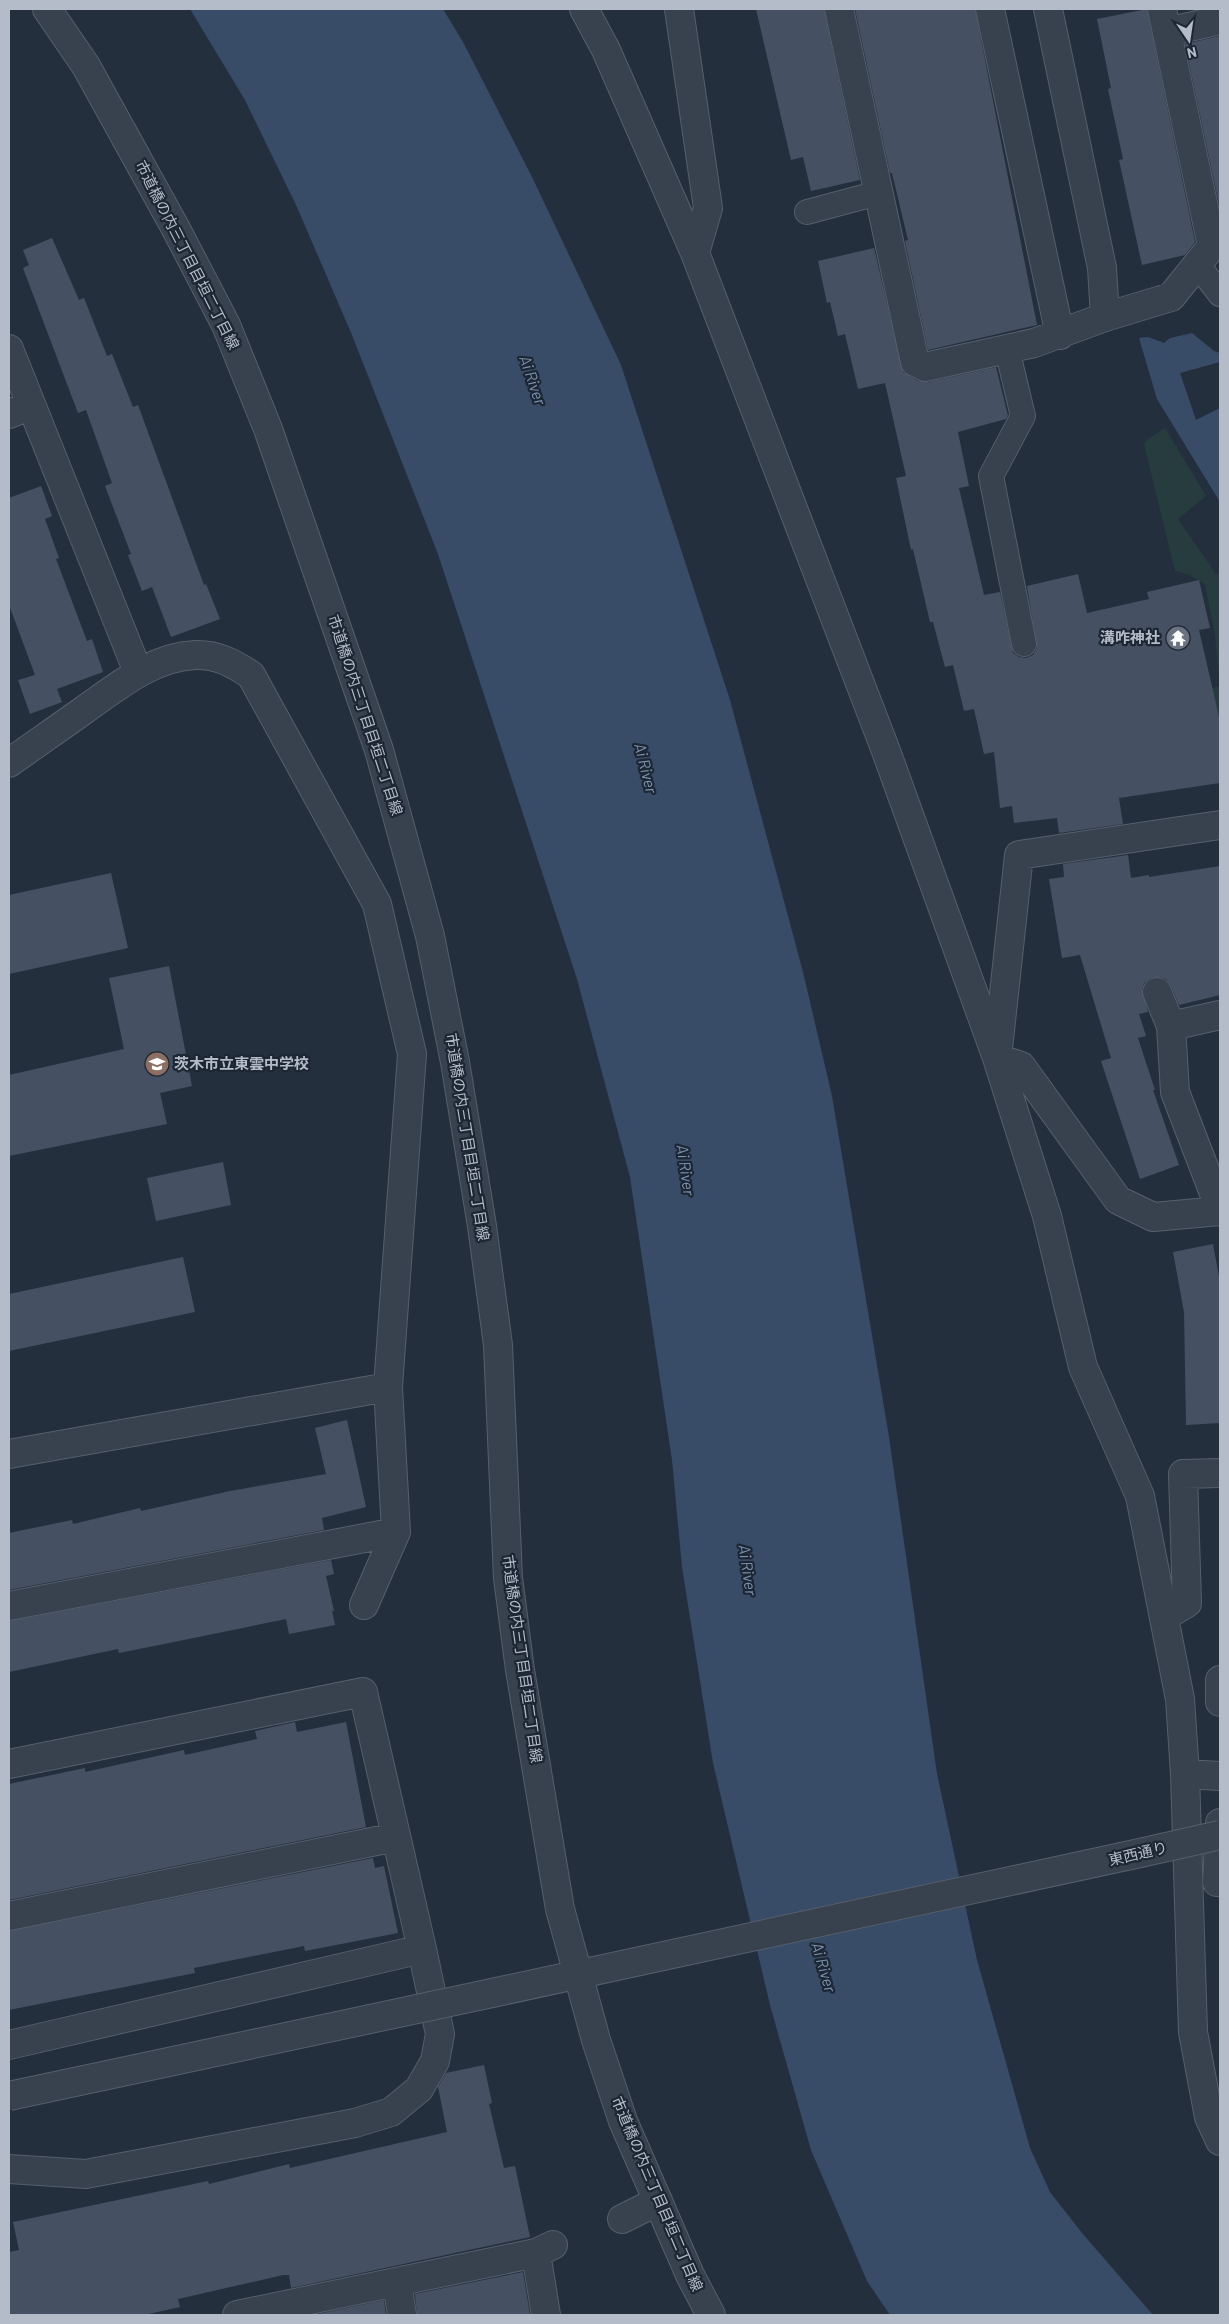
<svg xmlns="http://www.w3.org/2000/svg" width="1229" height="2324" font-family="Barlow,'Noto Sans JP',sans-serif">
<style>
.green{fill:#263c3f}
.water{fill:#394c67}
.building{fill:#455162}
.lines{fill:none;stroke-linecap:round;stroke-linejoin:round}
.service-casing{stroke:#565f6c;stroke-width:26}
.pedestrian-casing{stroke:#565f6c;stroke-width:30}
.minor-casing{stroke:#565f6c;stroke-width:30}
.tertiary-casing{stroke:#565f6c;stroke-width:30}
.service{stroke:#38414e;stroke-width:24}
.pedestrian{stroke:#38414e;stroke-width:28}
.minor{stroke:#38414e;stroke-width:28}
.tertiary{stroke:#38414e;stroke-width:28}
.tertiary-bridge-casing{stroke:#565f6c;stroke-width:30;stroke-linecap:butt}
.tertiary-bridge{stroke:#38414e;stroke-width:28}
.labels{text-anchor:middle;stroke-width:4.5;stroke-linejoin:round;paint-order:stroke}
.street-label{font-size:15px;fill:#b4bcc9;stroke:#1d2633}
.poi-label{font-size:15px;font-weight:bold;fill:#b4bcc9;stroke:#1d2633;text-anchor:end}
.water-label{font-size:16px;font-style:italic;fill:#7c92b1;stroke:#1d2633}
</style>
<rect width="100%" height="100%" fill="#242f3e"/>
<!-- green -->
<path class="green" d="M 1165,428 L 1206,496 L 1178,519 L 1216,574 L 1220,572 L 1220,713 L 1074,742 L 1123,712 L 1220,686 L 1215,636 L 1205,584 L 1190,575 L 1175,571 L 1144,444 L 1149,438 Z"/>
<!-- water -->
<path class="water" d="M 190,9 L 443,9 L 463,42 L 533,179 L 621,365 L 730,700 L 803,972 L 832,1096 L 889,1437 L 937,1774 L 977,1960 L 1030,2148 L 1050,2192 L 1082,2233 L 1153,2315 L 890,2315 L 867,2281 L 811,2150 L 770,2005 L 713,1763 L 682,1567 L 672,1460 L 630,1177 L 577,979 L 438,554 L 352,335 L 297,207 L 245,100 Z
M 1192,333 L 1214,351 L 1220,353 L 1220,362 L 1180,373 L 1196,420 L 1220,408 L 1220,502 L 1157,399 L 1139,338 L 1148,337 L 1164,343 L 1170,338 Z"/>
<!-- building -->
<path class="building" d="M 756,9 L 824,9 L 860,180 L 811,191 L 803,157 L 791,160 Z
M 855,9 L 975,9 L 1037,325 L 928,350 L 905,241 L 908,240 L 892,173 L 890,173 Z
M 1147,9 L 1195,242 L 1185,255 L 1142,265 L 1119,160 L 1123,159 L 1108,89 L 1111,88 L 1097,19 Z
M 1220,36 L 1220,209 L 1185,44 Z
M 52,238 L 79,300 L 84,298 L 107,356 L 112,354 L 133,407 L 138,405 L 204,585 L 206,584 L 220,619 L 171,637 L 152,587 L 142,591 L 128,555 L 131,554 L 105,486 L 112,483 L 86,410 L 78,413 L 23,268 L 29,265 L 23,250 Z
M 874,248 L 903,372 L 918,381 L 928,382 L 996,367 L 1008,416 L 1006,419 L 958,432 L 969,486 L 959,488 L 984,595 L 1000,592 L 1013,653 L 1019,657 L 1026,658 L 1033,655 L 1037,648 L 1027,586 L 1078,574 L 1087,613 L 1149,599 L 1147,592 L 1199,580 L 1210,628 L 1199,630 L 1220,721 L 1220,783 L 1119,798 L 1123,824 L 1059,833 L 1057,818 L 1014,823 L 1012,806 L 1000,808 L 994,752 L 984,754 L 974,709 L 964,711 L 953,665 L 945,667 L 933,622 L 930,622 L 913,549 L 911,550 L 896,478 L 906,476 L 885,383 L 858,389 L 845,334 L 838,336 L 830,302 L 827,303 L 818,261 Z
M 41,486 L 52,516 L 45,519 L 59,558 L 56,559 L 87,641 L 92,639 L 103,672 L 57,689 L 62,702 L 30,714 L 18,680 L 35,675 L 9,605 L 9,498 Z
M 1128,855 L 1131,878 L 1149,875 L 1149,877 L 1220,866 L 1220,995 L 1179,1005 L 1171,986 L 1166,979 L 1159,977 L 1151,978 L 1144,983 L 1142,989 L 1148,1012 L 1139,1014 L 1146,1036 L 1138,1038 L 1155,1090 L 1153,1090 L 1179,1165 L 1140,1179 L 1101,1061 L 1111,1058 L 1080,955 L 1062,958 L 1049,879 L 1064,877 L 1063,864 Z
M 111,873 L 128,948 L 9,974 L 9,895 Z
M 169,966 L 192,1086 L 160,1093 L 167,1124 L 9,1156 L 9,1075 L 124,1049 L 109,978 Z
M 223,1162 L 231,1205 L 156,1221 L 147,1178 Z
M 1213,1244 L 1220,1282 L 1220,1423 L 1186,1425 L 1184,1312 L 1173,1252 Z
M 183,1257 L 195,1312 L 9,1351 L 9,1294 Z
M 347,1420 L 366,1507 L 322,1518 L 324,1530 L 9,1590 L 9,1533 L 72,1520 L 73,1524 L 140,1508 L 141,1511 L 230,1491 L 326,1474 L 315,1428 Z
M 331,1560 L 334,1574 L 326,1576 L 334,1611 L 332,1611 L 335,1625 L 289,1634 L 286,1619 L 169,1643 L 119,1653 L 118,1649 L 9,1672 L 9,1621 Z
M 295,1722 L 297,1732 L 346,1722 L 366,1827 L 9,1900 L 9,1784 L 85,1768 L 85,1772 L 184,1750 L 185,1755 L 257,1739 L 255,1731 Z
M 373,1858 L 375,1868 L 384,1866 L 398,1933 L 305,1951 L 304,1946 L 194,1968 L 195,1973 L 9,2010 L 9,1931 Z
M 484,2065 L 492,2103 L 489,2104 L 504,2168 L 515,2166 L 530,2237 L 291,2288 L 289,2275 L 283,2275 L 178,2299 L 180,2307 L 144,2315 L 9,2315 L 9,2252 L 19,2250 L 13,2222 L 208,2181 L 209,2184 L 289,2164 L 290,2168 L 447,2132 L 438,2087 L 446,2073 Z
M 523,2272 L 530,2315 L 417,2315 L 415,2294 Z
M 384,2300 L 386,2315 L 313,2315 Z"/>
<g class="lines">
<defs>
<path id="service" d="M 807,212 L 878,193
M 1197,264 L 1220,294
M 1007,349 L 1023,416 L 991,476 L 1024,644"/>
<path id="pedestrian" d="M 1048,9 L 1102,268 L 1105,317"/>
<path id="minor" d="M 47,9 L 86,66 L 176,229 L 226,325 L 268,429 L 379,750 L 430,936 L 455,1062 L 482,1226 L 498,1345 L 508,1578 L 520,1670 L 560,1909 L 578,1974
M 584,9 L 606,50 L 695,253 L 886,751 L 997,1058 L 1047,1216 L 1083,1367 L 1140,1496 L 1180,1699 L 1185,1774 L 1193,2032 L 1209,2117 L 1220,2141
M 679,9 L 708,208 L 695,253
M 839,9 L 915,362 L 925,367 L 1034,343 L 1105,317 L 1171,297 L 1212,246
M 990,9 L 1060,335
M 1162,9 L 1212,246 L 1220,243
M 1167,32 L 1220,20
M 9,349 L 138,672
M 9,414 L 31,405
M 9,763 C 34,745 59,728 84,710 C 117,687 152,657 195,655 C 216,654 233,663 251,675 L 377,904 L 412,1054 L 388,1387 L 396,1532 L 9,1606
M 1220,825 L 1019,855 L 997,1058 L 1021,1066 L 1118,1200 L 1153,1217 L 1220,1211
M 1157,992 L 1171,1026 L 1175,1092 L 1220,1209
M 1171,1026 L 1220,1015
M 9,1454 L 388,1387
M 364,1605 L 396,1532
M 1164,1617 L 1187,1603 L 1183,1474 L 1220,1473
M 1220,1680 L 1220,1702
M 9,1764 L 363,1692 L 422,1949 L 9,2045
M 1185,1774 L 1220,1776
M 1220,1823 L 1217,1882 L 1220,1882
M 9,1916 L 396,1837
M 9,2169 L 86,2174 L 355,2123 L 391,2112 L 419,2089 L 435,2061 L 440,2034 L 422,1949
M 622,2219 L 658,2201
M 536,2253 L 546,2315
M 397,2282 L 402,2315
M 237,2315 L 536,2253 L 553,2245"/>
<path id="tertiary" d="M 578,1974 L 596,2040 L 623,2121 L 690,2275 L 711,2315
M 492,1993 L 1140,1853"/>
</defs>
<!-- service casing -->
<use href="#service" class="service-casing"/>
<!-- pedestrian casing -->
<use href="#pedestrian" class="pedestrian-casing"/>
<!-- minor casing -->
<use href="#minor" class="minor-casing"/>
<!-- tertiary casing -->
<use href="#tertiary" class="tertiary-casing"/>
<!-- service -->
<use href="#service" class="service"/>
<!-- pedestrian -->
<use href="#pedestrian" class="pedestrian"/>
<!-- minor -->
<use href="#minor" class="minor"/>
<!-- tertiary -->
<use href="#tertiary" class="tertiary"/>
<defs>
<path id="tertiary-bridge" d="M 1140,1853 L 1220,1835
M 9,2096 L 492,1993"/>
</defs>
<!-- tertiary-bridge casing -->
<use href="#tertiary-bridge" class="tertiary-bridge-casing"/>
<!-- tertiary-bridge -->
<use href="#tertiary-bridge" class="tertiary-bridge"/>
</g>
<!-- icons -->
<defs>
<symbol id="temple-disc" viewBox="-11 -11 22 22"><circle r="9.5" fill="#6b7280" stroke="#1d2633"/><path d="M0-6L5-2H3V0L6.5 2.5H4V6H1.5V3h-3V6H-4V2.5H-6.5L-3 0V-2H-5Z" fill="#fff"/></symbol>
<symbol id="school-disc" viewBox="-11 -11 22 22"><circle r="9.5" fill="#8d6e63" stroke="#1d2633"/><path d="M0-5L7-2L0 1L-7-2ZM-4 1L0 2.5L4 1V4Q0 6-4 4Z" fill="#fff"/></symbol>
</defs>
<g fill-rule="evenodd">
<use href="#temple-disc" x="1164" y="624" width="28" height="28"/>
<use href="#school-disc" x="143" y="1050" width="28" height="28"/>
</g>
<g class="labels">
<!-- street labels -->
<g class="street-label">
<text transform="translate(187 255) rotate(63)" y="5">市道橋の内三丁目目垣二丁目線</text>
<text transform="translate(365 715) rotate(72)" y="5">市道橋の内三丁目目垣二丁目線</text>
<text transform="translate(467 1137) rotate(81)" y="5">市道橋の内三丁目目垣二丁目線</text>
<text transform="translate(522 1659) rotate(82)" y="5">市道橋の内三丁目目垣二丁目線</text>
<text transform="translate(1138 1854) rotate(-13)" y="5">東西通り</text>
<text transform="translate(657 2194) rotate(67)" y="5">市道橋の内三丁目目垣二丁目線</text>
</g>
<!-- poi labels -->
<g class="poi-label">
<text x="1160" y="643">溝咋神社</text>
<text x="174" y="1069" text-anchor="start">茨木市立東雲中学校</text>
</g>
<!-- water labels -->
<g class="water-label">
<text transform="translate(533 380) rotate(71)" y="6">Ai River</text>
<text transform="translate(646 768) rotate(76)" y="6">Ai River</text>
<text transform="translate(686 1170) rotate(82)" y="6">Ai River</text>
<text transform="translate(748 1570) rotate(82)" y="6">Ai River</text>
<text transform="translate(824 1967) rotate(74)" y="6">Ai River</text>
</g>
</g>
<!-- border -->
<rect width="1229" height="2324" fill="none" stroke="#b4bcc9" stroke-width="20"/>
<!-- north arrow -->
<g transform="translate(1189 40) rotate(167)" stroke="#1d2633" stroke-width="4" paint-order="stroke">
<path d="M0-4L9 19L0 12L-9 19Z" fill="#b4bcc9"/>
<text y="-8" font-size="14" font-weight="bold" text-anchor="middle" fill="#b4bcc9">N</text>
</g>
</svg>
